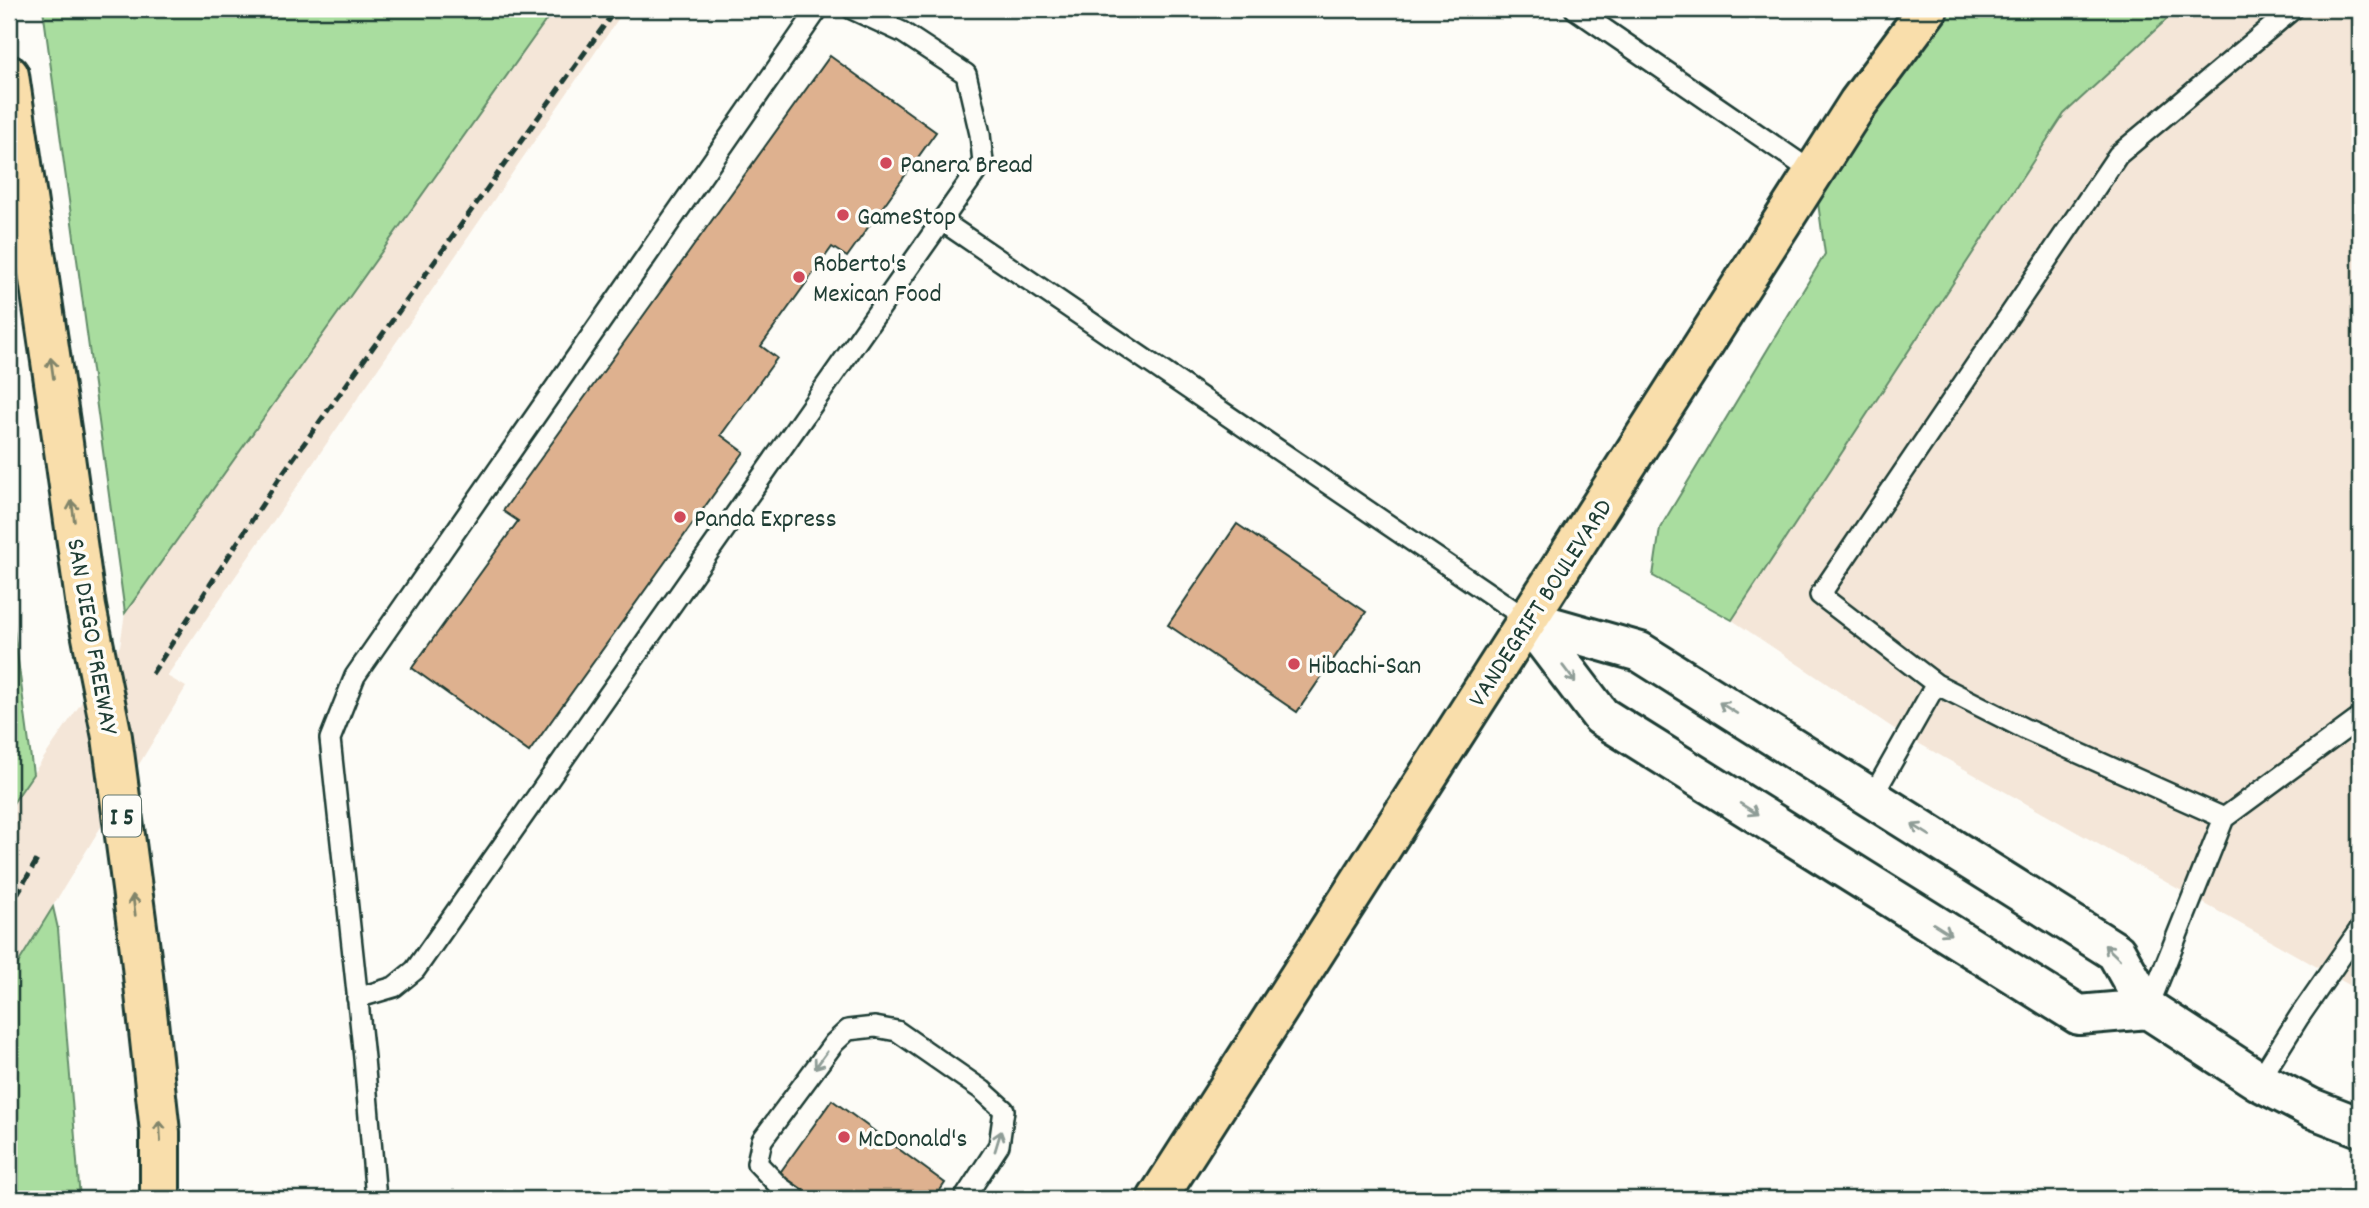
<svg xmlns="http://www.w3.org/2000/svg" width="2369" height="1208" font-family="Dekko,sans-serif">
<style>
.built{fill:#f4e6d8}
.green{fill:#a9dd9f;stroke:#648d6a;stroke-width:2}
.building{fill:#deb18f;stroke:#1f3d34;stroke-width:2}
.lines{fill:none;stroke-linecap:round;stroke-linejoin:round}
.service-casing{stroke:#1f3d34;stroke-width:24}
.tertiary-casing{stroke:#1f3d34;stroke-width:44}
.primary-casing{stroke:#1f3d34;stroke-width:44}
.motorway-casing{stroke:#1f3d34;stroke-width:44}
.service{stroke:#fdfcf7;stroke-width:19}
.tertiary{stroke:#fdfcf7;stroke-width:38}
.primary{stroke:#f9deab;stroke-width:38}
.motorway{stroke:#f9deab;stroke-width:38}
.rail{stroke:#1f3d34;stroke-width:5;stroke-dasharray:10 5;stroke-linecap:butt}
.motorway-bridge-casing{stroke:#1f3d34;stroke-width:44;stroke-linecap:butt}
.motorway-bridge{stroke:#f9deab;stroke-width:38}
.oneway{stroke:#81856a}
.oneway2{stroke:#8e9c96}
.poi-dot{fill:#d1495b;stroke:#fdfcf7;stroke-width:2.5}
.labels{text-anchor:middle;stroke-width:7;stroke-linejoin:round;paint-order:stroke}
.shield{fill:#fdfcf7;stroke:#62766e;stroke-width:2}
.shield-label{font-size:24px;font-weight:bold;fill:#1f3d34}
.poi-label{font-size:26px;fill:#1f3d34;stroke:#fdfcf7;text-anchor:start}
.street-label{font-size:26px;fill:#1f3d34;stroke:#fdfcf7}
</style>
<rect width="100%" height="100%" fill="#fdfcf7"/>
<filter id="ink" filterUnits="userSpaceOnUse"><feTurbulence type="fractalNoise" baseFrequency=".0143" numOctaves="2"/><feDisplacementMap in="SourceGraphic" scale="14" xChannelSelector="R" yChannelSelector="G"/><feConvolveMatrix kernelMatrix="1 2 1 2 8 2 1 2 1" color-interpolation-filters="sRGB"/></filter>
<g filter="url(#ink)">
<!-- built -->
<path class="built" d="M 554,9 L 625,9 L 167,676 L 186,687 L 9,978 L 9,809 L 120,646 L 125,613 Z
M 2178,9 L 2360,9 L 2360,991 L 1902,734 L 1732,620 L 2064,114 Z"/>
<!-- green -->
<path class="green" d="M 43,9 L 554,9 L 125,613 Z
M 1928,9 L 2178,9 L 2064,114 L 1732,620 L 1653,576 L 1660,528 L 1825,254 L 1814,173 Z
M 9,592 L 33,774 L 9,809 Z
M 53,907 L 58,929 L 80,1199 L 9,1199 L 9,978 Z"/>
<!-- building -->
<path class="building" d="M 830,56 L 936,132 L 847,257 L 832,247 L 761,346 L 777,358 L 721,435 L 744,452 L 529,752 L 412,668 L 518,521 L 503,511 Z
M 1237,524 L 1366,612 L 1297,712 L 1168,625 Z
M 832,1100 L 945,1183 L 934,1199 L 815,1199 L 779,1174 Z"/>
<g class="lines">
<defs>
<path id="service" d="M 1575,9 L 1814,173
M 942,221 L 1528,620
M 1871,799 L 1936,684
M 2224,818 L 2025,729 L 1936,684 L 1820,595 L 2118,155 L 2293,9
M 357,998 L 394,987 L 415,970 L 983,162 L 980,134 L 966,74 L 902,32 L 852,9
M 2148,1008 L 2224,818 L 2360,718
M 2259,1081 L 2299,1017 L 2360,929
M 376,1199 L 364,1058 L 330,739 L 355,676 L 818,9
M 797,1199 L 780,1187 L 757,1163 L 762,1140 L 834,1043 L 848,1030 L 875,1027 L 897,1031 L 982,1090 L 1004,1110 L 999,1145 L 964,1199"/>
<path id="tertiary" d="M 1528,620 L 1640,652 L 2116,952 L 2148,1009 L 2259,1081 L 2311,1108 L 2360,1127
M 1528,620 L 1601,716 L 2079,1015 L 2148,1009"/>
<path id="primary" d="M 1157,1199 L 1858,103 L 1928,9"/>
<path id="motorway" d="M 9,75 L 62,436"/>
</defs>
<!-- service casing -->
<use href="#service" class="service-casing"/>
<!-- tertiary casing -->
<use href="#tertiary" class="tertiary-casing"/>
<!-- primary casing -->
<use href="#primary" class="primary-casing"/>
<!-- motorway casing -->
<use href="#motorway" class="motorway-casing"/>
<!-- service -->
<use href="#service" class="service"/>
<!-- tertiary -->
<use href="#tertiary" class="tertiary"/>
<!-- primary -->
<use href="#primary" class="primary"/>
<!-- motorway -->
<use href="#motorway" class="motorway"/>
<!-- rail -->
<path class="rail" d="M 152,674 L 280,477 L 616,9
M 9,908 L 37,860"/>
<defs>
<path id="motorway-bridge" d="M 62,436 L 86,607 L 112,737 L 141,957 L 160,1132 L 160,1199"/>
</defs>
<!-- motorway-bridge casing -->
<use href="#motorway-bridge" class="motorway-bridge-casing"/>
<!-- motorway-bridge -->
<use href="#motorway-bridge" class="motorway-bridge"/>
</g>
<!-- one-way arrows -->
<defs><path id="oneway-shaft" d="M-6 0H5M1.5-3L5.5 0L1.5 3" fill="none" stroke-width="1.6" stroke-linecap="round" stroke-linejoin="round" transform="scale(1.75)"/></defs>
<g class="oneway">
<use href="#oneway-shaft" transform="translate(52 368) rotate(-98)"/>
<use href="#oneway-shaft" transform="translate(73 511) rotate(-98)"/>
<use href="#oneway-shaft" transform="translate(134 905) rotate(-97)"/>
<use href="#oneway-shaft" transform="translate(160 1131) rotate(-93)"/>
</g>
<g class="oneway2">
<use href="#oneway-shaft" transform="translate(1569 674) rotate(53)"/>
<use href="#oneway-shaft" transform="translate(1728 708) rotate(-148)"/>
<use href="#oneway-shaft" transform="translate(1749 809) rotate(32)"/>
<use href="#oneway-shaft" transform="translate(1921 830) rotate(-148)"/>
<use href="#oneway-shaft" transform="translate(1942 929) rotate(32)"/>
<use href="#oneway-shaft" transform="translate(2112 952) rotate(-136)"/>
<use href="#oneway-shaft" transform="translate(821 1060) rotate(126)"/>
<use href="#oneway-shaft" transform="translate(998 1141) rotate(-73)"/>
</g>
</g>
<!-- markers -->
<g class="poi-dot">
<circle cx="886" cy="163" r="7"/>
<circle cx="843" cy="215" r="7"/>
<circle cx="799" cy="277" r="7"/>
<circle cx="680" cy="517" r="7"/>
<circle cx="1294" cy="664" r="7"/>
<circle cx="844" cy="1137" r="7"/>
</g>
<g class="labels">
<!-- shield labels -->
<rect class="shield" x="103" y="795.5" width="38" height="41" rx="5"/>
<g class="shield-label">
<text x="122" y="824">I 5</text>
</g>
<!-- poi labels -->
<g class="poi-label">
<text x="900" y="172">Panera Bread</text>
<text x="857" y="224">GameStop</text>
<text x="813" y="271">Roberto's<tspan x="813" dy="30">Mexican Food</tspan></text>
<text x="694" y="526">Panda Express</text>
<text x="1308" y="673">Hibachi-San</text>
<text x="858" y="1146">McDonald's</text>
</g>
<!-- street labels -->
<g class="street-label">
<text transform="translate(1539 602) rotate(-57)" y="9">VANDEGRIFT BOULEVARD</text>
<text transform="translate(94 636) rotate(80)" y="9">SAN DIEGO FREEWAY</text>
</g>
</g>
<!-- margin -->
<rect width="2369" height="1208" fill="none" stroke="#fdfcf7" stroke-width="35"/>
<rect x="18" y="18" width="2334" height="1173" fill="none" stroke="#1f3d34" stroke-width="2.5" filter="url(#ink)"/>
</svg>
